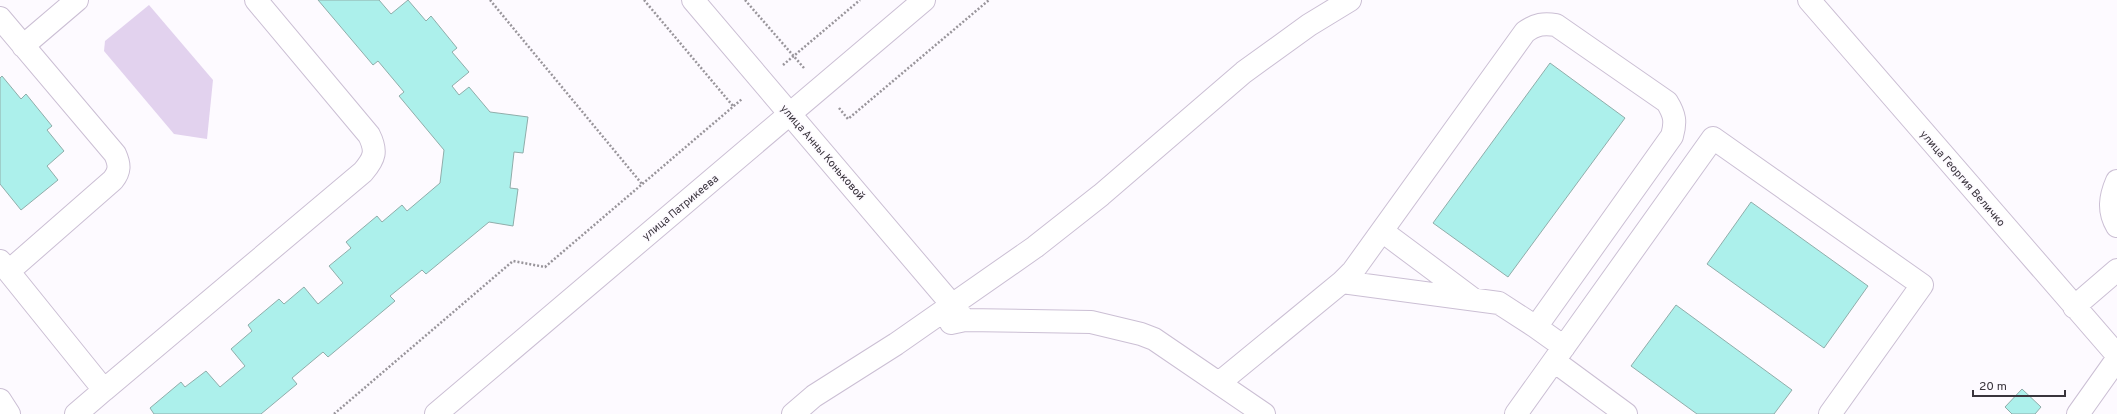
<svg xmlns="http://www.w3.org/2000/svg" width="2117" height="414" font-family="Overpass,sans-serif">
<style>
.green{fill:#e2d2ee}
.building{fill:#acf0eb;stroke:#90adaa}
.lines{fill:none;stroke-linecap:round;stroke-linejoin:round}
.minor-casing{stroke:#cbbfd4;stroke-width:24}
.path{stroke:#99959b;stroke-width:2.5;stroke-dasharray:2 2;stroke-linecap:butt}
.minor{stroke:#fff;stroke-width:22}
.labels{text-anchor:middle;stroke-width:3;stroke-linejoin:round;paint-order:stroke}
.street-label{font-size:11px;fill:#39343c;stroke:#fdfaff}
</style>
<rect width="100%" height="100%" fill="#fdfaff"/>
<!-- green -->
<path class="green" d="M 149,5 L 213,80 L 207,139 L 174,134 L 104,51 L 105,41 Z"/>
<!-- building -->
<path class="building" d="M 318,0 L 379,0 L 391,14 L 408,0 L 426,21 L 431,16 L 457,48 L 452,52 L 469,72 L 452,86 L 459,95 L 469,87 L 490,112 L 528,117 L 523,153 L 514,152 L 510,188 L 518,189 L 513,226 L 489,222 L 426,274 L 422,270 L 390,296 L 395,301 L 328,357 L 323,352 L 292,378 L 297,384 L 261,414 L 154,414 L 150,408 L 181,382 L 185,387 L 206,371 L 220,387 L 245,366 L 231,349 L 252,331 L 248,325 L 279,299 L 284,304 L 304,287 L 318,304 L 343,283 L 329,266 L 351,248 L 346,242 L 377,216 L 382,222 L 402,205 L 407,211 L 440,183 L 444,150 L 399,96 L 404,92 L 378,61 L 373,65 Z
M 1550,63 L 1625,118 L 1508,277 L 1433,223 Z
M 2,76 L 21,99 L 26,94 L 52,126 L 47,130 L 64,151 L 47,166 L 58,180 L 21,210 L 0,184 L 0,78 Z
M 1751,202 L 1868,286 L 1824,348 L 1707,264 Z
M 1676,305 L 1792,390 L 1774,414 L 1697,414 L 1631,366 Z
M 2022,389 L 2041,407 L 2035,414 L 2012,414 L 2005,407 Z"/>
<g class="lines">
<defs>
<path id="minor" d="M 693,0 L 965,320
M 1809,0 L 2117,355
M 0,18 L 115,154 C 120,165 120,171 113,180 L 9,271
M 23,46 L 77,0
M 2117,181 C 2110,197 2108,211 2117,226
M 1382,231 L 1473,299
M 0,261 L 104,390 L 76,414
M 1342,282 L 1499,303 L 1536,327
M 2074,307 L 2117,270
M 951,323 L 965,320 L 1091,322 L 1141,334 L 1154,339 L 1264,414
M 1554,361 L 1626,414
M 1219,383 L 1342,282 L 1353,271 L 1525,32 C 1536,24 1544,23 1556,25 L 1667,102 C 1675,115 1676,122 1672,136 L 1536,327 L 1564,347
M 104,390 L 363,172 C 375,158 377,151 369,135 L 256,0
M 0,400 L 9,414
M 436,414 L 924,0
M 793,414 L 814,396 L 896,344 L 1035,247 L 1101,195 L 1244,72 L 1309,25 L 1350,0
M 1516,414 L 1713,138 L 1922,285 L 1830,414
M 2078,414 L 2117,359"/>
</defs>
<!-- minor casing -->
<use href="#minor" class="minor-casing"/>
<!-- path -->
<path class="path" d="M 490,0 L 642,184
M 644,0 L 733,106
M 745,0 L 804,68
M 783,65 L 860,0
M 839,108 L 848,119 L 989,0
M 334,414 L 513,261 L 545,267 L 742,99"/>
<!-- minor -->
<use href="#minor" class="minor"/>
</g>
<g class="labels">
<!-- street labels -->
<g class="street-label">
<text transform="translate(823 152) rotate(49)" y="4">улица Анны Коньковой</text>
<text transform="translate(1963 178) rotate(49)" y="4">улица Георгия Величко</text>
<text transform="translate(680 207) rotate(-40)" y="4">улица Патрикеева</text>
</g>
</g>
<!-- scale -->
<path d="M1973 390v6h92v-6" fill="none" stroke="#39343c" stroke-width="2"/>
<text x="1979" y="390" font-size="12" fill="#39343c" stroke="#fdfaff" stroke-width="3" paint-order="stroke">20 m</text>
</svg>
